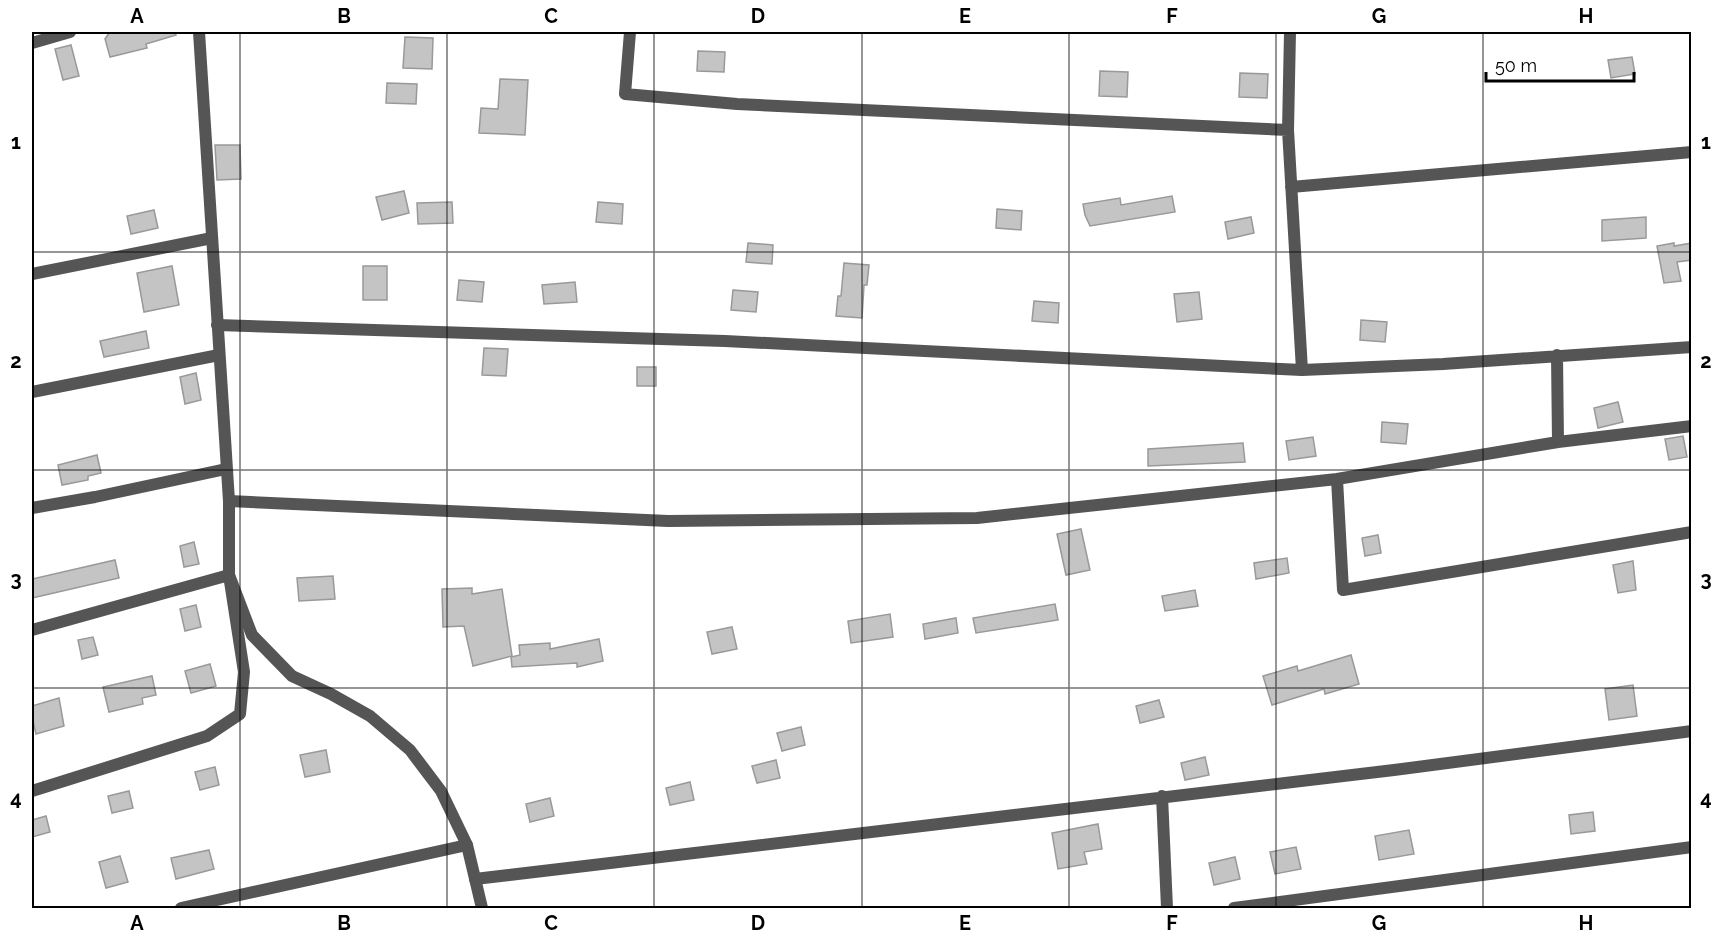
<svg xmlns="http://www.w3.org/2000/svg" width="1723" height="940" font-family="Raleway,sans-serif">
<style>
.building{fill:#c4c4c4;stroke:#999;stroke-width:1.5}
.lines{fill:none;stroke-linecap:round;stroke-linejoin:round}
.minor{stroke:#555;stroke-width:12}
.tertiary{stroke:#555;stroke-width:12}
.grid{fill:none;stroke:#000;stroke-width:1.5;stroke-opacity:0.55}
.neatline{fill:none;stroke:#000;stroke-width:2}
.grid-label{font-size:20px;text-anchor:middle;font-weight:bold;fill:#000}
</style>
<rect width="100%" height="100%" fill="#fff"/>
<!-- building -->
<path class="building" d="M 113,32 L 175,32 L 176,35 L 146,44 L 147,48 L 110,57 L 105,39 L 109,33 Z
M 405,37 L 433,38 L 432,69 L 403,68 Z
M 71,45 L 79,76 L 63,80 L 55,49 Z
M 698,51 L 725,52 L 724,72 L 697,71 Z
M 1632,57 L 1635,74 L 1611,78 L 1608,60 Z
M 1100,71 L 1128,72 L 1127,97 L 1099,96 Z
M 1240,73 L 1268,74 L 1267,98 L 1239,97 Z
M 500,79 L 528,80 L 525,135 L 479,133 L 481,108 L 498,109 Z
M 387,83 L 417,84 L 416,104 L 386,103 Z
M 215,145 L 240,145 L 241,179 L 217,180 Z
M 404,191 L 409,213 L 382,220 L 376,197 Z
M 1172,196 L 1175,212 L 1090,226 L 1085,215 L 1083,204 L 1120,198 L 1121,205 Z
M 452,202 L 453,223 L 418,224 L 417,203 Z
M 598,202 L 623,204 L 622,224 L 596,222 Z
M 997,209 L 1022,211 L 1021,230 L 996,228 Z
M 154,210 L 158,228 L 131,234 L 127,216 Z
M 1251,217 L 1254,233 L 1228,239 L 1225,222 Z
M 1646,217 L 1646,238 L 1602,241 L 1602,220 Z
M 748,243 L 773,245 L 772,264 L 746,262 Z
M 1674,243 L 1674,246 L 1692,243 L 1692,260 L 1677,262 L 1681,281 L 1664,283 L 1657,246 Z
M 844,263 L 869,265 L 867,285 L 864,285 L 862,318 L 836,316 L 838,296 L 841,296 Z
M 172,266 L 179,305 L 144,312 L 137,273 Z
M 363,266 L 387,266 L 387,300 L 363,300 Z
M 459,280 L 484,282 L 482,302 L 457,300 Z
M 575,282 L 577,302 L 544,304 L 542,285 Z
M 733,290 L 758,292 L 756,312 L 731,310 Z
M 1199,292 L 1202,319 L 1177,322 L 1174,294 Z
M 1034,301 L 1059,303 L 1058,323 L 1032,321 Z
M 1361,320 L 1387,322 L 1385,342 L 1360,340 Z
M 146,331 L 149,348 L 104,357 L 100,341 Z
M 484,348 L 508,349 L 506,376 L 482,375 Z
M 637,367 L 656,367 L 656,386 L 637,386 Z
M 196,373 L 201,400 L 185,404 L 180,377 Z
M 1618,402 L 1623,422 L 1598,428 L 1594,408 Z
M 1382,422 L 1408,424 L 1406,444 L 1381,442 Z
M 1683,436 L 1687,457 L 1669,460 L 1665,439 Z
M 1313,437 L 1316,456 L 1289,460 L 1286,441 Z
M 1243,443 L 1245,462 L 1148,466 L 1148,449 Z
M 97,455 L 101,473 L 88,476 L 88,480 L 62,485 L 58,465 Z
M 1081,529 L 1090,570 L 1066,575 L 1057,534 Z
M 1378,535 L 1381,553 L 1365,556 L 1362,538 Z
M 194,542 L 199,564 L 184,567 L 180,546 Z
M 1287,558 L 1289,573 L 1256,579 L 1254,563 Z
M 115,560 L 119,578 L 32,598 L 32,579 Z
M 1633,561 L 1636,590 L 1618,593 L 1613,565 Z
M 333,576 L 335,599 L 299,601 L 297,578 Z
M 472,588 L 472,594 L 502,589 L 512,656 L 473,666 L 464,626 L 443,627 L 442,589 Z
M 1195,590 L 1198,606 L 1165,611 L 1162,596 Z
M 1055,604 L 1058,620 L 976,633 L 973,618 Z
M 196,605 L 201,627 L 185,631 L 180,609 Z
M 890,614 L 893,637 L 851,643 L 848,621 Z
M 956,618 L 958,633 L 925,639 L 923,624 Z
M 732,627 L 737,649 L 712,654 L 707,632 Z
M 93,637 L 98,655 L 82,659 L 78,640 Z
M 599,639 L 603,661 L 577,667 L 577,663 L 512,667 L 511,657 L 520,655 L 519,645 L 550,643 L 550,649 Z
M 1351,655 L 1359,684 L 1325,694 L 1324,689 L 1272,705 L 1263,676 L 1297,666 L 1298,671 Z
M 210,664 L 216,686 L 191,693 L 185,671 Z
M 152,676 L 156,695 L 142,698 L 143,704 L 109,712 L 103,687 Z
M 1633,685 L 1637,716 L 1609,720 L 1605,689 Z
M 59,698 L 64,726 L 36,734 L 32,717 L 32,706 Z
M 1159,700 L 1164,717 L 1140,723 L 1136,706 Z
M 801,727 L 805,745 L 782,751 L 777,733 Z
M 326,750 L 330,772 L 305,777 L 300,755 Z
M 1205,757 L 1209,775 L 1185,780 L 1181,763 Z
M 776,760 L 780,778 L 757,783 L 752,766 Z
M 215,767 L 219,785 L 200,790 L 195,772 Z
M 690,782 L 694,800 L 670,805 L 666,788 Z
M 129,791 L 133,808 L 112,813 L 108,796 Z
M 550,798 L 554,816 L 530,822 L 526,804 Z
M 1593,812 L 1595,831 L 1571,834 L 1569,815 Z
M 46,816 L 50,832 L 32,837 L 32,820 Z
M 1098,824 L 1102,849 L 1084,852 L 1087,864 L 1058,869 L 1052,833 Z
M 1409,830 L 1414,854 L 1379,860 L 1375,836 Z
M 1296,847 L 1301,869 L 1275,874 L 1270,852 Z
M 209,850 L 214,869 L 176,879 L 171,858 Z
M 120,856 L 128,882 L 106,888 L 99,862 Z
M 1235,857 L 1240,879 L 1214,885 L 1209,863 Z"/>
<g class="lines">
<!-- minor -->
<path class="minor" d="M 630,32 L 625,94 L 737,104 L 1288,130
M 1290,32 L 1288,130 L 1302,370
M 32,43 L 70,32
M 1291,187 L 1692,152
M 32,274 L 212,238
M 217,325 L 725,341 L 1302,370 L 1443,364 L 1692,347
M 1557,355 L 1558,442
M 32,392 L 219,355
M 1337,479 L 1343,590 L 1692,532
M 229,501 L 668,521 L 977,518 L 1337,479 L 1558,442 L 1692,426
M 32,508 L 95,497 L 226,469
M 32,630 L 229,575 L 244,672 L 240,714 L 207,736 L 32,791
M 1162,796 L 1167,908
M 475,879 L 1394,770 L 1692,731
M 181,908 L 467,845
M 1234,908 L 1692,847"/>
<!-- tertiary -->
<path class="tertiary" d="M 199,32 L 229,501 L 229,575 L 252,635 L 292,676 L 331,694 L 370,716 L 410,750 L 441,791 L 467,845 L 482,908"/>
</g>
<!-- grid -->
<path class="grid" d="M 240,32 L 240,908M 447,32 L 447,908M 654,32 L 654,908M 862,32 L 862,908M 1069,32 L 1069,908M 1276,32 L 1276,908M 1483,32 L 1483,908M 32,252 L 1692,252M 32,470 L 1692,470M 32,688 L 1692,688"/>
<!-- border -->
<rect width="1723" height="940" fill="none" stroke="#ffffff" stroke-width="66"/>
<!-- scale -->
<path d="M1486 72v9h148v-9" fill="none" stroke="#000000" stroke-width="3"/>
<text x="1495" y="72" font-size="18" fill="#000000" stroke="#ffffff" stroke-width="4.5" paint-order="stroke">50 m</text>
<rect x="33" y="33" width="1657" height="874" class="neatline"/>
<g class="grid-label">
<text x="137" y="23">A</text>
<text x="344" y="23">B</text>
<text x="551" y="23">C</text>
<text x="758" y="23">D</text>
<text x="965" y="23">E</text>
<text x="1172" y="23">F</text>
<text x="1379" y="23">G</text>
<text x="1586" y="23">H</text>
<text x="16" y="149">1</text>
<text x="1706" y="149">1</text>
<text x="16" y="368">2</text>
<text x="1706" y="368">2</text>
<text x="16" y="586">3</text>
<text x="1706" y="586">3</text>
<text x="16" y="805">4</text>
<text x="1706" y="805">4</text>
<text x="137" y="930">A</text>
<text x="344" y="930">B</text>
<text x="551" y="930">C</text>
<text x="758" y="930">D</text>
<text x="965" y="930">E</text>
<text x="1172" y="930">F</text>
<text x="1379" y="930">G</text>
<text x="1586" y="930">H</text>
</g>
</svg>
